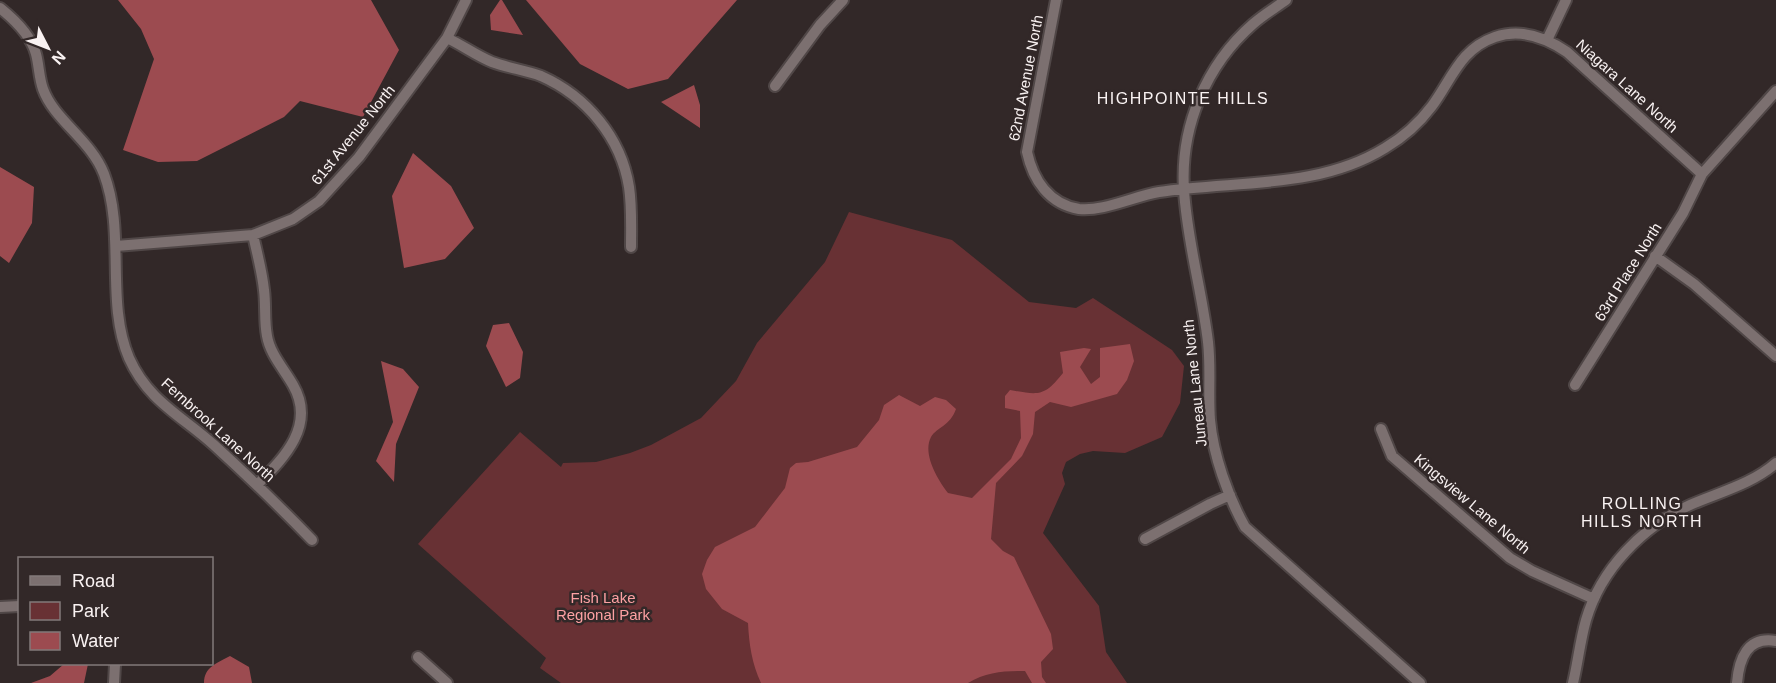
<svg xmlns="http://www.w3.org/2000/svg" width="1776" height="683" font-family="Arial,sans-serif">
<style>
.green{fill:#683134}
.water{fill:#9c4b50}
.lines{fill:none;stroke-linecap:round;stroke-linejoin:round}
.street-casing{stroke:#504747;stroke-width:14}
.street{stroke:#7c7070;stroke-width:10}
.labels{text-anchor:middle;stroke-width:5;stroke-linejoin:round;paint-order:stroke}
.street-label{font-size:15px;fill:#f9f2f2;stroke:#322828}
.park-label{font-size:15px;fill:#fda1a3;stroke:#322828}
.neighbourhood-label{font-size:16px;letter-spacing:1.5px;fill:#f9f2f2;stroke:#322828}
</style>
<rect width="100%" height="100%" fill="#322828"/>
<!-- green -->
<path class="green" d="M 849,212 L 952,240 L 1029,302 L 1076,308 L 1093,298 L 1172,350 L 1184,366 L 1180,403 L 1162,437 L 1125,453 L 1093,451 L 1080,454 L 1066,462 L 1062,473 L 1065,484 L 1043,533 L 1099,606 L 1106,652 L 1127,683 L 561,683 L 540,668 L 546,658 L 418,544 L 520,432 L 561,467 L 563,463 L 596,462 L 630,453 L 651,445 L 701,418 L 736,381 L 757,343 L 825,262 Z"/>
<!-- water -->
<path class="water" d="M 118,0 L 371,0 L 399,50 L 363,117 L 300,101 L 284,117 L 197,161 L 158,162 L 123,150 L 154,59 L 141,29 Z
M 500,0 L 502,0 L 523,35 L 491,30 L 490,15 Z
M 526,0 L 737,0 L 668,79 L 628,89 L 580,64 Z
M 694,85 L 700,105 L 700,128 L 661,102 Z
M 413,153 L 451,186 L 474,228 L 445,259 L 404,268 L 392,196 Z
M 0,167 L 34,187 L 32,223 L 9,263 L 0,256 Z
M 509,323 L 523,352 L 520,378 L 506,387 L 486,346 L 493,325 Z
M 1130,344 L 1134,361 L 1127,380 L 1117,394 L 1071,407 L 1050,402 L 1035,412 L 1033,434 L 1022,456 L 996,483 L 991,539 L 1003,551 L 1014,557 L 1051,634 L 1053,649 L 1041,662 L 1042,677 L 1046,683 L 1032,683 L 1025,671 C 1004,671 986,672 968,683 L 761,683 C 752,664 749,644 748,623 L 722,609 L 706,589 L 702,574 L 707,560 L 715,547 L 755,527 L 785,488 L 790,468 L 796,463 L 808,462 L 857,447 L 879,420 L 884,405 L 899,395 L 920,406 L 935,397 L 946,400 L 956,409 C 950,426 937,427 931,437 C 922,454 938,480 948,493 L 972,498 L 1011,459 L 1021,438 L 1020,411 L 1005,408 L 1005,396 L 1010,390 C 1039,395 1044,397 1063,373 L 1060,352 L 1084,348 L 1091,349 L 1080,367 L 1091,384 L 1100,377 L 1100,348 Z
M 381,361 L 403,369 L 419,387 L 396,444 L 394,482 L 376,461 L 393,422 Z
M 230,656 L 249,667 L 252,683 L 204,683 C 204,667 217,663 230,656 Z
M 64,664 L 88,664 L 84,683 L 31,683 L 50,676 Z"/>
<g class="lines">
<defs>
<path id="street" d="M 1056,0 L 1027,152 C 1033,180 1049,204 1079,209 C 1102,212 1135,196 1159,192 C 1234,180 1317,190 1385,148 C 1402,138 1420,122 1432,106 C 1452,79 1460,49 1495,37 C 1521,28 1545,37 1567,52 L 1702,174
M 1286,0 C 1275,8 1263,15 1253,24 C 1206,65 1180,127 1184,190 C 1187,241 1202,291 1208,342 C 1211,368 1208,394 1210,420 C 1213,454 1228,497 1245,527 L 1420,683
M 0,8 C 15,20 31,35 36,54 C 39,65 39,78 43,89 C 54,120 91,140 104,174 C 126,232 105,302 129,358 C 148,401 182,416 214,445 C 248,476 280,507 312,540
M 447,38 C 462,45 477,56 492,62 C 508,68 525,70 541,76 C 586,96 621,137 629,187 C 632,207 631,227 631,247
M 1547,40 L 1566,0
M 775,86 L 820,25 L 843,0
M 253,235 C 257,253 262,271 264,290 C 266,305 264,321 267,336 C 270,354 284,369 293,385 C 316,425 285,457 258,484
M 116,246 L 253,235 L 293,219 L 319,201 L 359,157 L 447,38 L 466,0
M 1655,256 L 1694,284 L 1776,356
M 1575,385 L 1683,213 L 1702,174 L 1776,91
M 1381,429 L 1392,456 L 1510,558 L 1532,571 L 1594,599
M 1145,539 L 1210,504 L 1230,495
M 0,607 L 20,606
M 418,657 L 447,683
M 114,683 L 115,664
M 1573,683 C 1578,662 1580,641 1586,620 C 1601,569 1642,527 1690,505 C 1720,492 1752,484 1776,463
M 1737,683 C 1739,659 1747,636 1776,641"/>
</defs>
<!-- street casing -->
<use href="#street" class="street-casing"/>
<!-- street -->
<use href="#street" class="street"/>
</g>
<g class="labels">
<!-- street labels -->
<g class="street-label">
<text transform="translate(1026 78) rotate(-79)" y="5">62nd Avenue North</text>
<text transform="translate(1627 86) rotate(42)" y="5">Niagara Lane North</text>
<text transform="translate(353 135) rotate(-51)" y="5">61st Avenue North</text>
<text transform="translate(1628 272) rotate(-58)" y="5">63rd Place North</text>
<text transform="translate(1195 383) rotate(-96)" y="5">Juneau Lane North</text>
<text transform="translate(218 430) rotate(42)" y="5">Fernbrook Lane North</text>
<text transform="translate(1472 504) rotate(40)" y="5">Kingsview Lane North</text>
</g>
<!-- park labels -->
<g class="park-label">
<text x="603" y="603">Fish Lake<tspan x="603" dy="17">Regional Park</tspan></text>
</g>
<!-- neighbourhood labels -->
<g class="neighbourhood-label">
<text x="1183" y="104">HIGHPOINTE HILLS</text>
<text x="1642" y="509">ROLLING<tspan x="1642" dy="18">HILLS NORTH</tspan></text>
</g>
</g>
<!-- legend -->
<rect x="18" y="557" width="195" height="108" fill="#322828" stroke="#827979" stroke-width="1.5"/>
<rect x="30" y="576" width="30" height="9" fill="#7c7070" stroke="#827979" stroke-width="1.5"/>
<text x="72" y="587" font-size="18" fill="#f9f2f2">Road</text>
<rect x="30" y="602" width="30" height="18" fill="#683134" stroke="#827979" stroke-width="1.5"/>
<text x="72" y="617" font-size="18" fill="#f9f2f2">Park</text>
<rect x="30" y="632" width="30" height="18" fill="#9c4b50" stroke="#827979" stroke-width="1.5"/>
<text x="72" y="647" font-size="18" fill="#f9f2f2">Water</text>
<!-- north arrow -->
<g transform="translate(48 48) rotate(132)" stroke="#322828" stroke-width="4.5" paint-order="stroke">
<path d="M0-4.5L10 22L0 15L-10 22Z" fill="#f9f2f2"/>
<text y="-9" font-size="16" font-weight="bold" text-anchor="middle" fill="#f9f2f2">N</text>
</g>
</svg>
